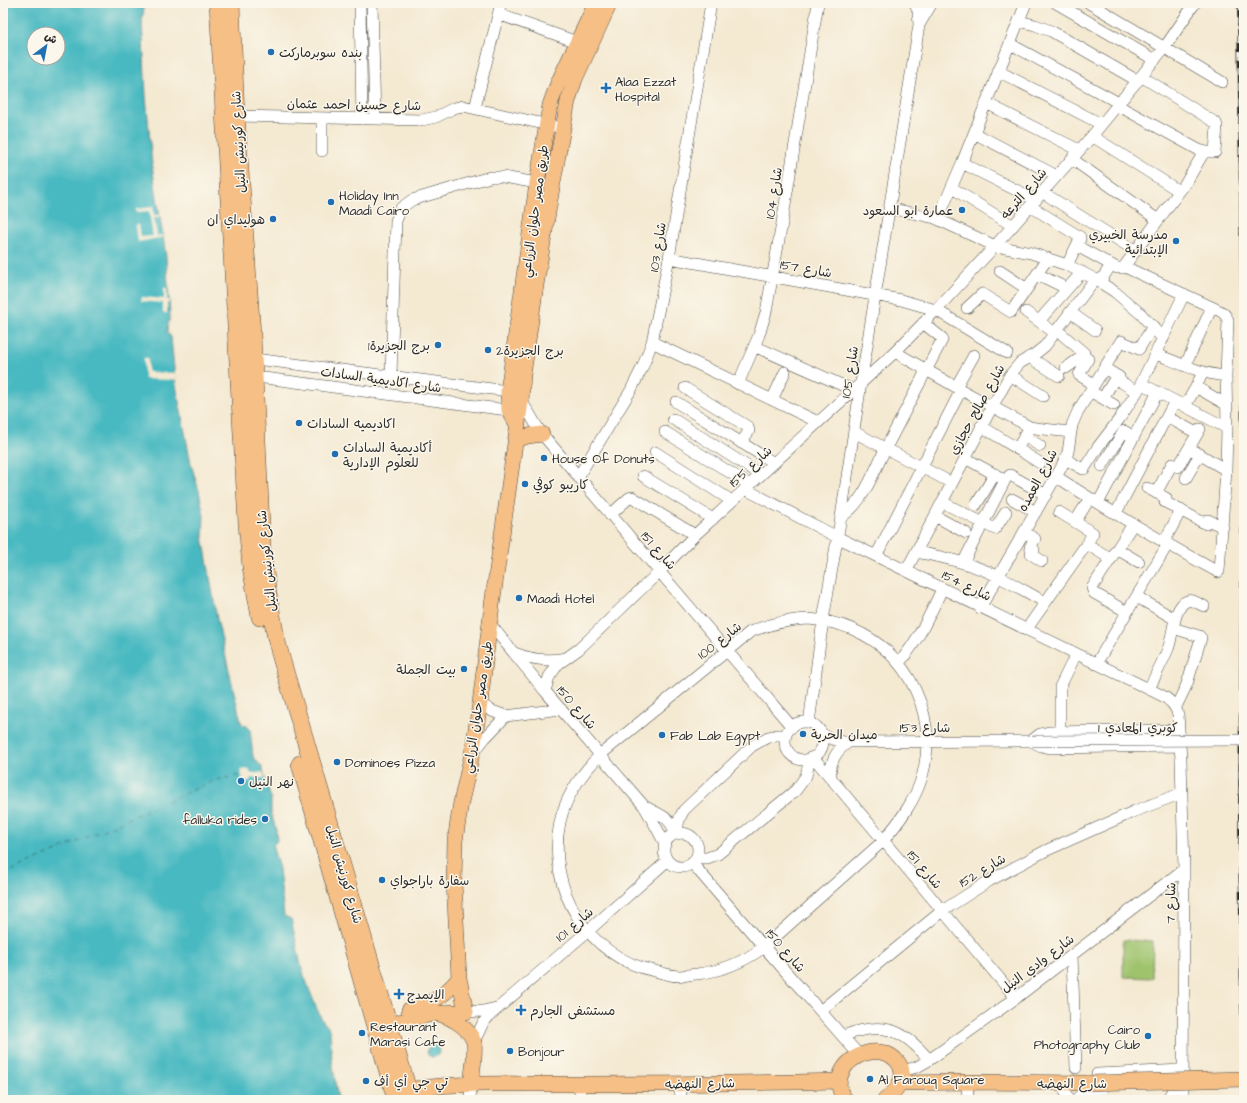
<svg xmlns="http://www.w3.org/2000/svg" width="1247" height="1103" font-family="'Architects Daughter','Playpen Sans Arabic',sans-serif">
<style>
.green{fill:#9fc36c;stroke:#65774c}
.water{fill:#4ab9c1;stroke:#3a7276;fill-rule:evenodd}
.pier{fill:#f4e9d1}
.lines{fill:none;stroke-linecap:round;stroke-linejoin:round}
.ferry{stroke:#365d60;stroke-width:1;stroke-dasharray:5 4;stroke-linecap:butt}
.minor-casing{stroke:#494844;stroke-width:12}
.major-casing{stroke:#494844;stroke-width:16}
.highway-casing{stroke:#494844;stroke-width:18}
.minor{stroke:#fff;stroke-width:11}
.major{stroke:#f5bf86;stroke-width:15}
.highway{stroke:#f5bf86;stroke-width:17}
.rail-casing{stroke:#2b2b2b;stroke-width:4}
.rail{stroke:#fbf7ec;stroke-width:2.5;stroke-dasharray:8;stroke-linecap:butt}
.minor-bridge-casing{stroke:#494844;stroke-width:12;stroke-linecap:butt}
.major-bridge-casing{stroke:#494844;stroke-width:16;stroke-linecap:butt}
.minor-bridge{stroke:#fff;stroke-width:11}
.major-bridge{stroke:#f5bf86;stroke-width:15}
.poi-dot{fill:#1f6fb2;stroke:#fbf7ec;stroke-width:1.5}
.labels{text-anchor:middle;stroke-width:3;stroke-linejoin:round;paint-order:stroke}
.poi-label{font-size:13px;fill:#2b2b2b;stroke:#fbf7ec;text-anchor:start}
.street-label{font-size:13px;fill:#2b2b2b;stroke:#fbf7ec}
</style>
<rect width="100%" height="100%" fill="#fbf7ec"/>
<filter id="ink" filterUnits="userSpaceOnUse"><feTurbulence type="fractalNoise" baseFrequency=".025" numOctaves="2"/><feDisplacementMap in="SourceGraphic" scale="8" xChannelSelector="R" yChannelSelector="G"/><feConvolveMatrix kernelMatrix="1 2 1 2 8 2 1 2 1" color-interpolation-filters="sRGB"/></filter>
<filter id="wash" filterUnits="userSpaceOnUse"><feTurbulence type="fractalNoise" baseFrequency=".012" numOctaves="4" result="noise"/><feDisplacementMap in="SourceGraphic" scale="16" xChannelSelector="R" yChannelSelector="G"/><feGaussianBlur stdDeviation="0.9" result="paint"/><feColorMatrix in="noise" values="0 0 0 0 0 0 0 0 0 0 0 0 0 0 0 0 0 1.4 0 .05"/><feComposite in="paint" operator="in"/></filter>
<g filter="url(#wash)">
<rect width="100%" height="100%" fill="#f4e9d1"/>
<!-- green -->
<path class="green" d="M 1123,940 L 1153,941 L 1152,978 L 1123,977 Z"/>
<!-- water -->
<path class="water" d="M 3,3 L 141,3 L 144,8 L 142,21 L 146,96 L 152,165 L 166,257 L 170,314 C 170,321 167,325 167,332 L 171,337 L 175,380 L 191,464 L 199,491 L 204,516 L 203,536 L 217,619 L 241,722 L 243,725 L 247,726 L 250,729 L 253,757 L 262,767 L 271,799 L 271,813 L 276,830 L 277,841 L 273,845 L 273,848 L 279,869 L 284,916 L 291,919 L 302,970 L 316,1007 L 322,1020 L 328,1027 L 330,1032 L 332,1060 L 338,1100 L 3,1100 ZM 34,34 L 58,34 L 58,58 L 34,58 Z
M427 1051a6 6 0 1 1 12 0a6 6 0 1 1-12 0Z"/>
<!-- pier -->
<path class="pier" d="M 153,207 L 154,215 L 159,215 L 159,217 L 154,218 L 157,236 L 162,235 L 163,237 L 138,242 L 136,225 L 139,225 L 141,237 L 153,236 L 149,211 L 136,212 L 136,209 Z
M 164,288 L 167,288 L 167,300 L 169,300 L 169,303 L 167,303 L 167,313 L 163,313 L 163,303 L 141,301 L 142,297 L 164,299 Z
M 144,358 L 148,358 L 148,372 L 175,373 L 175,380 L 144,379 Z
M 249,769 L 251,774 L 263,772 L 265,778 L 251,778 L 250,781 L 243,782 L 241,770 Z"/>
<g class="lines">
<!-- ferry -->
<path class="ferry" d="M 3,875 L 215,780 L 242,775"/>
</g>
</g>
<g filter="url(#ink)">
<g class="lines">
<defs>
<path id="minor" d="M 360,3 L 362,119
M 372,3 L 375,119
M 1056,3 L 1155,60
M 1089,3 L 1222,82
M 498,14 L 577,42
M 1019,21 L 1035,25 L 1051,31 L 1138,81
M 919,25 L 932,3
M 1010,44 L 1119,103
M 998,71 L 1101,124
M 986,103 L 1079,150
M 1117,105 L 1199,150 L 1207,152 L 1215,152 L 1217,126 L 1216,123 L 1141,76
M 475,108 L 501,3
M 236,116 L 422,120 L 436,117 L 454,108 L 463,106 L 562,128
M 974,133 L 1057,176
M 1092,136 L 1179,191
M 322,151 L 322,118
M 1072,159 L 1158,220
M 962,163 L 1036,200
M 952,188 L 1013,226
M 1042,192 L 1136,251
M 1030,206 L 1080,237 L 1080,239 L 1067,265
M 889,208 L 935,218 L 995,246 L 1031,253 L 1067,265 L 1095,279 L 1115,292 L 1141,314 L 1163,339
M 938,219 L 962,163 L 1026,3
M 1077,246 L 1117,268 L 1123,268 L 1187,181 L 1204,152
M 669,258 L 901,300 L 936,310 L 1007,353
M 1000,271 L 1027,289
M 1037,274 L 1062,286
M 1100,282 L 1111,265
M 967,308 L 982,294 L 1011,312 L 1048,258
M 1026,312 L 1055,333
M 1070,312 L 1095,330
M 1039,321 L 1082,272
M 1057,330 L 1084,353 L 1083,356 L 1066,368
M 652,342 L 818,422
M 754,346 L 853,390
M 895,352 L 956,387 L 1030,427 L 1035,428 L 1070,432
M 1156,354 C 1179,363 1201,374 1226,376
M 1029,357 L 1059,376
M 247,358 L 508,391 C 524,399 532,420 542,434 L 792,727
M 1088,359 L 1079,375 L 1094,384
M 1185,366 L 1212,307
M 1104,368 L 1119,377 L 1118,380 L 1137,392
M 1010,375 L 1043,396
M 249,376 L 515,411
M 391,376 L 396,221 L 401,208 L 412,200 L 490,177 L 503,177 L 537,183
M 738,384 L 759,335 L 766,312 L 782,223 L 818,3
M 1142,384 L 1227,428
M 956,387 L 974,355
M 1196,387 L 1227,405
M 685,388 L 748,427 L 749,431 L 741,443
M 1090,391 L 1114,405
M 1103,398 L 1114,380
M 772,400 L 785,372
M 676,402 L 774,463
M 1185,406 L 1196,387 L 1203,372
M 1167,417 L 1191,430
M 673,419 L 761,475
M 981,426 L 1040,463
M 665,432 L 750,485
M 854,432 L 952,483
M 1024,436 L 1040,446
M 1189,448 L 1226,470
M 1017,449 L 1030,427
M 655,452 L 732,501
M 1065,459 L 1083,469 L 1084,469 L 1098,447 L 1120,418 L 1137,392 L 1184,294
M 1102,466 L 1124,431 L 1134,437
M 1010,475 L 1046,495
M 643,476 L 713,519
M 578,477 L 631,390 L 643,366 L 652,342 L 669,258 L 711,3
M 1057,477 C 1109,511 1163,542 1218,572 L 1219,571 L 1226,470 L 1227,428 L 1226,376 L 1228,320 C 1226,315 1223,312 1218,310 L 1125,267
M 1186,478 L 1200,454
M 1147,488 L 1166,498 L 1165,502 L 1206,524 L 1208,520 L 1223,527
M 745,489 L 837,537 L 1161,695 C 1169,699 1175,704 1178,714 L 1181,760 L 1184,869 L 1183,1100
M 1156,493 L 1172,464 L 1178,467 L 1200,429
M 1012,499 L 1036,512
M 942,502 L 995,529 L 1006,512
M 1098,503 L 1158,392
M 976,505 L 995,474
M 1059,512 L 1093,533 L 1087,544 L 1111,559
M 1116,513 L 1175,401
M 610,515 L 629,498 L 632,497 L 695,535
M 935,516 L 966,533
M 841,517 C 866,501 874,469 888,444 C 906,409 924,375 942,340 L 942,338 L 923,323
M 1075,522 L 1090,498
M 1024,532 L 1035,539 L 1030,547 L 1034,550 L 1031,554 L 1042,561
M 1164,542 L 1181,510
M 1117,549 L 1139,562
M 916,552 C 944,557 974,564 999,577 C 1015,585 1030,594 1045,602
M 876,556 L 961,390
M 963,563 L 1005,480 L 965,458
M 906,571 L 992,407 L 1010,375 L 1020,363 L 1035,354 L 1045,346 L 1095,279
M 1137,597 L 1175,619
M 980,608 L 1061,468 L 1068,452 L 1072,425 L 1078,411 L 1121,341 L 1139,349 L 1153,326
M 1127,612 L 1094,593 L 1092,588 L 1133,524
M 808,619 C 823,620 838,623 852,629 C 910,654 939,716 922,777 C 915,801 899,822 883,841 L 764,947 C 744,962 722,971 697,974 C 691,974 685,976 679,976 C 671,976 663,973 655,971 C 588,958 546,888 560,822 C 566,795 581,774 600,755 L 750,632 C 769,624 787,620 808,619 Z
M 490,624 L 545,691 L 644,806 L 655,825 L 665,844
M 1173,628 L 1199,636 L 1201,638 L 1187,684 L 1176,707
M 1026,630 L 1083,549
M 515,653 C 532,660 547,662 565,658
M 899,663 C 918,641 930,615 942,589
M 1096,664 L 1168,544
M 1149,689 C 1155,676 1162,663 1168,649 C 1173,638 1173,606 1187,601 C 1192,599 1199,604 1204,606
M 545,691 L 549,677 L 558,664 L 579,649 L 659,572 L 695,535 L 895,352 L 936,310 L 995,246 L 1092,136 L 1165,47 L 1195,3
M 480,703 L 492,711 L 506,716 L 561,709
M785 741a19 19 0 1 1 38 0a19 19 0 1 1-38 0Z
M 809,723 L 823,620 L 841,517 L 861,383 L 919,25 L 918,11 L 915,3
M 1179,730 L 1049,732 L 1040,734 L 1031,741 L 1041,746 L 1050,748 L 1180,746
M 1060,732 L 1060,687 L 1076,654
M 822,734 L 832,739 L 843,742 L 1032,741
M 473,753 L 485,738 L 506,716
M 813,757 L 1016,998
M 832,780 C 827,765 836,750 849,742
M 644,806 C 659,815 671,816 675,834
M664 850a17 17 0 1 1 34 0a17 17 0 1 1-34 0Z
M 678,834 C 677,824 679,818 684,810 L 752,746 L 768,737 L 777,735 L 786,735
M 696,858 L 707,858 L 718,854 L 796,790 L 806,776 L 810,758
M 692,863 L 764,947 L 859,1055
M 1072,955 L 1076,1068
M 820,1011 L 942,911 L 989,881 L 1045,851 L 1135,811 L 1182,793
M 466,1012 L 483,1011 L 496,1008
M 843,1036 C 882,1021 903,1028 929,1060
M 474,1042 L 483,1023 L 490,1015 L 588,931 L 667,861
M 902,1071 L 917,1067 L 929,1060 L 1016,998 L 1184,869
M 1097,1074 L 1183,1070
M 967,1082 L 968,1100
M 1061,1083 L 1069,1100
M 680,1084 L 681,1100
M 470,1100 L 471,1084
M 580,1100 L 580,1085
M 1076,1100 C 1084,1090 1090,1089 1102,1089
M 1167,1100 L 1181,1076"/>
<path id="major" d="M 518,426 L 509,410 L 508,391 L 537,183 L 550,105 L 558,83 L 596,3
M 516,440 L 528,436 L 542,434
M 409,1010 C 430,1005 446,995 459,978
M 440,1014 C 453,1018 469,1028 474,1042 C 476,1051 472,1074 471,1084
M 377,1029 C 408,1019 433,1011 466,1012 L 459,978 L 454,882 L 455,841 L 461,802 L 472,754 L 480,703 L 492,605 L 521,401 L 523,375 L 536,285 L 552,188 L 568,101 L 575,79 L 610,3
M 900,1083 L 967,1082 L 1089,1083
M 396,1092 C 458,1080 519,1085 581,1084 C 667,1084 753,1083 839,1081
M 846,1100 C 840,1094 838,1086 840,1077 C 845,1059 867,1048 885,1053 C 888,1054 892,1056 895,1059 C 910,1073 898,1090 885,1100"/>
<path id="highway" d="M 218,3 L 247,524 L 251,567 L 260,617
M 231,3 L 236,116 L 252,334 L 262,547 L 267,589 L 276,638 L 282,661 L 411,1100
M 300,764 L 396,1100"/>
</defs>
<!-- minor casing -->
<use href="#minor" class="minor-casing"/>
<!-- major casing -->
<use href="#major" class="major-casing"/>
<!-- highway casing -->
<use href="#highway" class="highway-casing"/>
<!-- minor -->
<use href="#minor" class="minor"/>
<!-- major -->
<use href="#major" class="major"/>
<!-- highway -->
<use href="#highway" class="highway"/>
<defs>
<path id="rail" d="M 1239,3 L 1242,292 L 1243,472 L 1240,821 L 1243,1100"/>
</defs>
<!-- rail casing -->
<use href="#rail" class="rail-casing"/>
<!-- rail -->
<use href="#rail" class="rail"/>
<defs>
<path id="minor-bridge" d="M 1032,741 L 1244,740"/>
<path id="major-bridge" d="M 1089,1083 L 1244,1079"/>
</defs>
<!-- minor-bridge casing -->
<use href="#minor-bridge" class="minor-bridge-casing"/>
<!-- major-bridge casing -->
<use href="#major-bridge" class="major-bridge-casing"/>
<!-- minor-bridge -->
<use href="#minor-bridge" class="minor-bridge"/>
<!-- major-bridge -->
<use href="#major-bridge" class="major-bridge"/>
</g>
</g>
<!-- markers -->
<g class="poi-dot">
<circle cx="271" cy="52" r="4"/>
<path d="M604 82h4v4h4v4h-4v4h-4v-4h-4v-4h4z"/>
<circle cx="331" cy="202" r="4"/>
<circle cx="962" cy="210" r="4"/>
<circle cx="273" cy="219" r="4"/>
<circle cx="1176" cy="241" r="4"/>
<circle cx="438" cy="345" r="4"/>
<circle cx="488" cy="350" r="4"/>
<circle cx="299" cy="423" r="4"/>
<circle cx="335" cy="454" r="4"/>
<circle cx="544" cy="458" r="4"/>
<circle cx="525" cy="484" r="4"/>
<circle cx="519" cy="598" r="4"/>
<circle cx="464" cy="669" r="4"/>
<circle cx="803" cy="734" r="4"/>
<circle cx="662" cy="735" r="4"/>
<circle cx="337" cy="762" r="4"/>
<circle cx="241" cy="781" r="4"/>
<circle cx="265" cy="819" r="4"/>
<circle cx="382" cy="880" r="4"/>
<path d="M397 988h4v4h4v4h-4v4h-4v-4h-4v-4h4z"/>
<path d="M519 1004h4v4h4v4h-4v4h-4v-4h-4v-4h4z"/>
<circle cx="362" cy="1033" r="4"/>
<circle cx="1148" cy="1036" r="4"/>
<circle cx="510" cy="1051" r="4"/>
<circle cx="870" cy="1079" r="4"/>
<circle cx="366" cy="1081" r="4"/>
</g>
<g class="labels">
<!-- poi labels -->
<g class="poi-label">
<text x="279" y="57">بنده سوبرماركت</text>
<text x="615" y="86">Alaa Ezzat<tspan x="615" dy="15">Hospital</tspan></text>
<text x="339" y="200">Holiday Inn<tspan x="339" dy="15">Maadi Cairo</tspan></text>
<text x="954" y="215" text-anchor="end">عمارة ابو السعود</text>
<text x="265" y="224" text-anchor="end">هوليداي ان</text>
<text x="1168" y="239" text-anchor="end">مدرسة الخبيري<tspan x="1168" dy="15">الإبتدائية</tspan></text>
<text x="430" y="350" text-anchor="end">برج الجزيرة1</text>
<text x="496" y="355">برج الجزيرة2</text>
<text x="307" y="428">اكاديميه السادات</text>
<text x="343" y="452">أكاديمية السادات<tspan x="343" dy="15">للعلوم الإدارية</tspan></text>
<text x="552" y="463">House Of Donuts</text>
<text x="533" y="489">كاريبو كوفي</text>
<text x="527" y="603">Maadi Hotel</text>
<text x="456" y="674" text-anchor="end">بيت الجملة</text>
<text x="811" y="739">ميدان الحرية</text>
<text x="670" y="740">Fab Lab Egypt</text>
<text x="345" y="767">Dominoes Pizza</text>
<text x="249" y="786">نهر النيل</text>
<text x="257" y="824" text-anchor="end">falluka rides</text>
<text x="390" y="885">سفارة باراجواي</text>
<text x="407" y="999">الإيمدج</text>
<text x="530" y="1015">مستشفى الجارم</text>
<text x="370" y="1031">Restaurant<tspan x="370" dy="15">Marasi Cafe</tspan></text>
<text x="1140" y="1034" text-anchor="end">Cairo<tspan x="1140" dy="15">Photography Club</tspan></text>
<text x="518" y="1056">Bonjour</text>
<text x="878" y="1084">Al Farouq Square</text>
<text x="374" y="1086">تي جي أي أف</text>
</g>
<!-- street labels -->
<g class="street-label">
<text transform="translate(354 104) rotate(1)" y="5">شارع حسين احمد عثمان</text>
<text transform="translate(238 142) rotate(-93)" y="5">شارع كورنيش النيل</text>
<text transform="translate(773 193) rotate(-81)" y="5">شارع 104</text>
<text transform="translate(1023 193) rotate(-49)" y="5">شارع الترعه</text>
<text transform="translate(534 211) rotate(-82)" y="5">طريق مصر حلوان الزراعي</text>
<text transform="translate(657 247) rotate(-81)" y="5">شارع 103</text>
<text transform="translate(806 268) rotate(10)" y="5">شارع 157</text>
<text transform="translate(849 372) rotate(-81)" y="5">شارع 105</text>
<text transform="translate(381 379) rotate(8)" y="5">شارع اكاديمية السادات</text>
<text transform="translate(976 409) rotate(-61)" y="5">شارع صالح حجازي</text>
<text transform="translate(750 466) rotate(-43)" y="5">شارع 155</text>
<text transform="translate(1037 480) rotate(-62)" y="5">شارع العمده</text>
<text transform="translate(659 550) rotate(49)" y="5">شارع 151</text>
<text transform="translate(266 561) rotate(-96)" y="5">شارع كورنيش النيل</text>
<text transform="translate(967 585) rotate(26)" y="5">شارع 154</text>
<text transform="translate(719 640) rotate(-38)" y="5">شارع 100</text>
<text transform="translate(477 707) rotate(-81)" y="5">طريق مصر حلوان الزراعي</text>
<text transform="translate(577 707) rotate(49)" y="5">شارع 150</text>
<text x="925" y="732">شارع 153</text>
<text x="1138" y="732">كوبري المعادي 1</text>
<text transform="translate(925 869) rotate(50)" y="5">شارع 151</text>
<text transform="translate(982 870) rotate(-31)" y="5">شارع 152</text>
<text transform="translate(345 874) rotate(74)" y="5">شارع كورنيش النيل</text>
<text transform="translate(1170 903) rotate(-89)" y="5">شارع 7</text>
<text transform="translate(574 924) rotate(-41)" y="5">شارع 101</text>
<text transform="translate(786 950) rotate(49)" y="5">شارع 150</text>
<text transform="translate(1037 963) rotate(-37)" y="5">شارع وادي النيل</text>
<text transform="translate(700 1083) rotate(-1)" y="5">شارع النهضه</text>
<text x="1072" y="1088">شارع النهضه</text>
</g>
</g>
<!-- margin -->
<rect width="1247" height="1103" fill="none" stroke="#fbf7ec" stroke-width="16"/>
<!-- north arrow -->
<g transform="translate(46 46) rotate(32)"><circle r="19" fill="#fbf7ec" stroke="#a8a59f"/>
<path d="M0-3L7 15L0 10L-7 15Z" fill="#1f6fb2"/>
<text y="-6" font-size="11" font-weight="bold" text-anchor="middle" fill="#2b2b2b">ش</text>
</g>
</svg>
